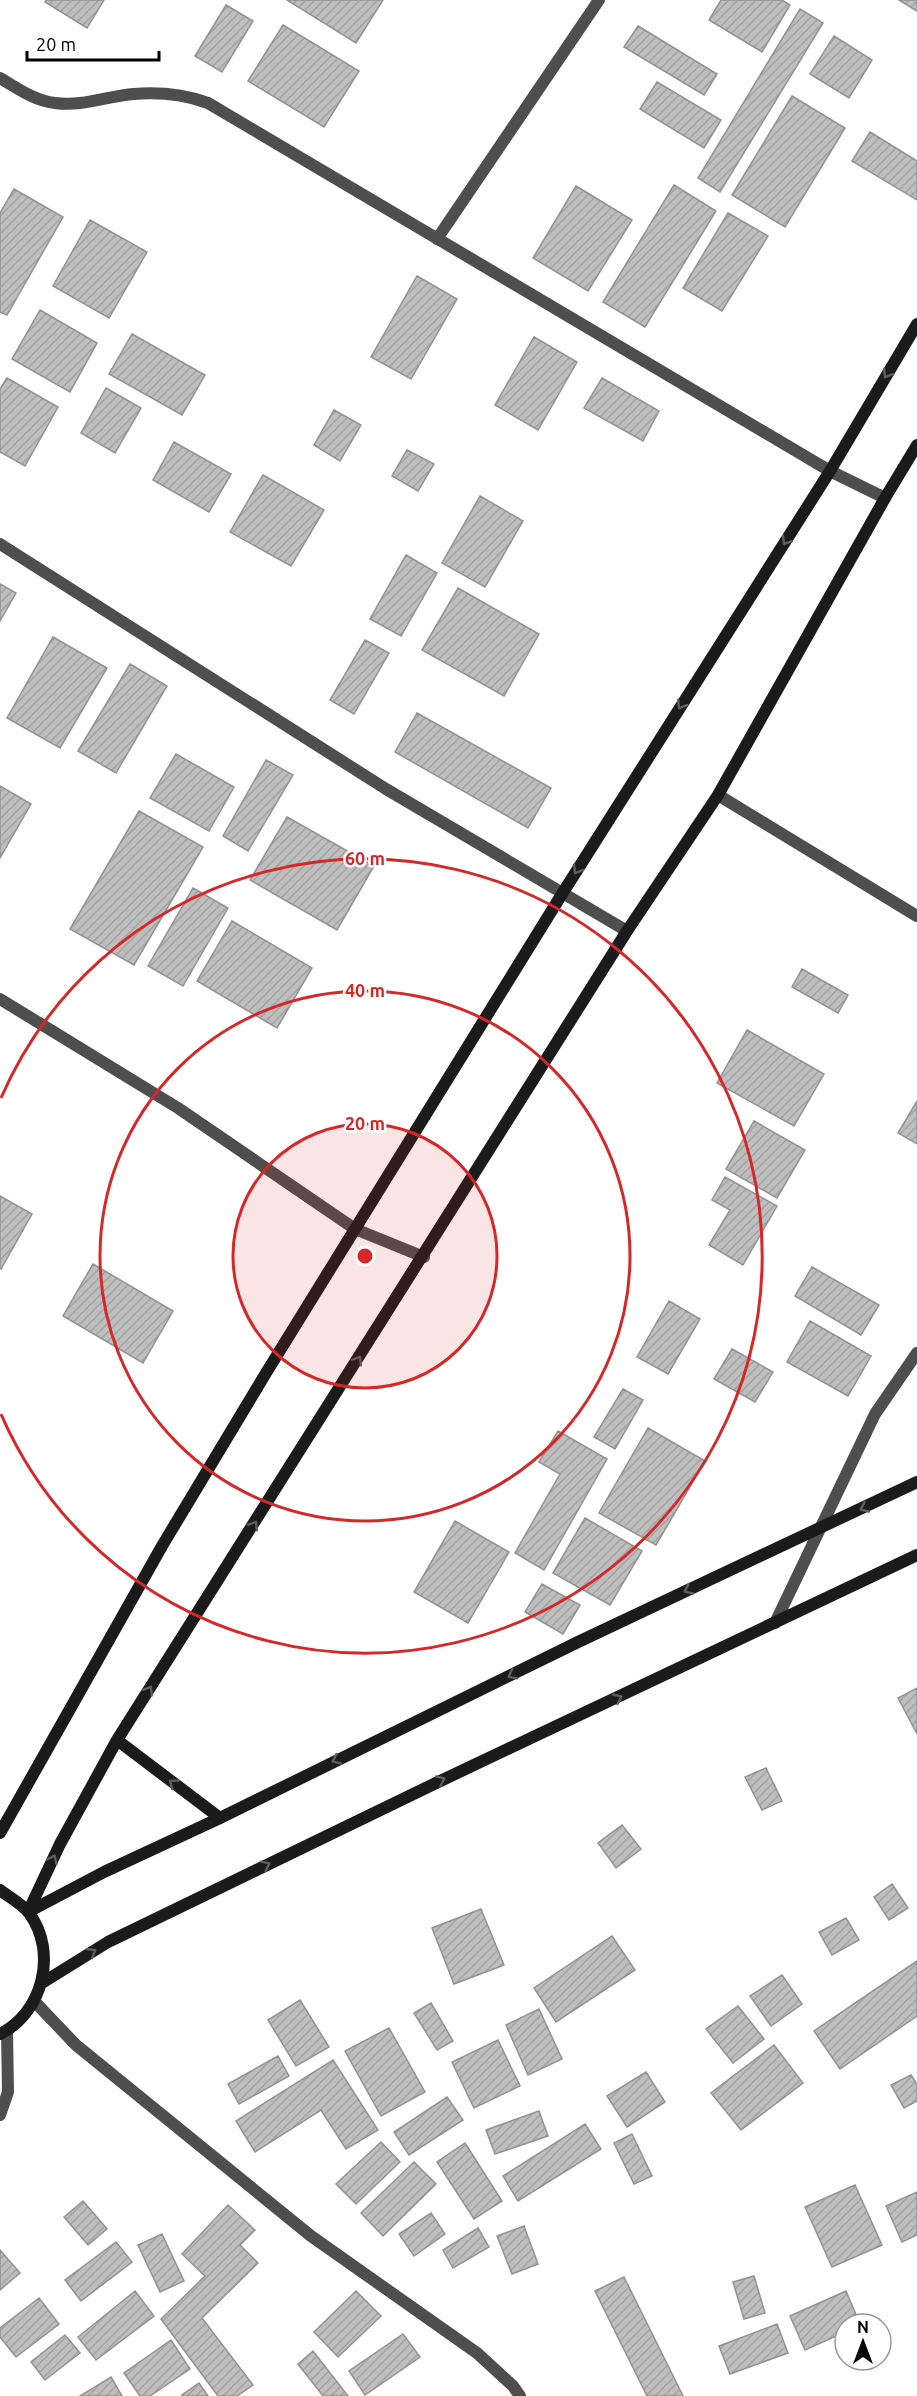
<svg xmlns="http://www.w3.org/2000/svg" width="917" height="2396" font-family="Ubuntu,sans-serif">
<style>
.building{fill:url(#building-hatch);stroke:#929292;stroke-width:1.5}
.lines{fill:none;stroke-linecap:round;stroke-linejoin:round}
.minor{stroke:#4e4e4e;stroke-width:12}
.secondary{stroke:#1b1b1b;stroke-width:12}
.oneway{stroke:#5f5f5f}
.ring{fill:none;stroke:#d62828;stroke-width:3}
.centre{fill:#d62828;stroke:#fff;stroke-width:3}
.ring-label{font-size:18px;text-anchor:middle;font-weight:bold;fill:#d62828;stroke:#fff;stroke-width:5;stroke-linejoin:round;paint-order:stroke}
</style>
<defs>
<pattern id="building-hatch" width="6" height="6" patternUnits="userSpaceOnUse" patternTransform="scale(1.5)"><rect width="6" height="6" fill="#bebebe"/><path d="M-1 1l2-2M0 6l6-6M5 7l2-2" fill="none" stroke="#a2a2a2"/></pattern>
</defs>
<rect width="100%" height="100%" fill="#fff"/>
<!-- building -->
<path class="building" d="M 46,0 L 104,0 L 87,28 L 45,2 Z
M 287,0 L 383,0 L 356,43 Z
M 721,0 L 782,0 L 790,5 L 762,52 L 709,20 Z
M 899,0 L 917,0 L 917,11 Z
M 226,5 L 253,21 L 222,72 L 195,56 Z
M 800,9 L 823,23 L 720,192 L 698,178 Z
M 283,25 L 359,71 L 324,127 L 248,81 Z
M 638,26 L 717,74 L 704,95 L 624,47 Z
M 834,36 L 872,60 L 849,98 L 810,74 Z
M 657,82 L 721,120 L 704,148 L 640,109 Z
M 792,96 L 845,128 L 785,227 L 732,195 Z
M 870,132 L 917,161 L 917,200 L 852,161 Z
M 674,185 L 716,211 L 645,327 L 603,302 Z
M 576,186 L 632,220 L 588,291 L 533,258 Z
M 14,189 L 63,217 L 7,315 L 0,312 L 0,213 Z
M 728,213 L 768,236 L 722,311 L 683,288 Z
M 90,220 L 147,252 L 109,318 L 53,286 Z
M 417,276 L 457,299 L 411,379 L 371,357 Z
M 40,310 L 97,343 L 70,392 L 12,359 Z
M 132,334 L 205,375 L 182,415 L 109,374 Z
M 534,337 L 577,362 L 538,430 L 495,405 Z
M 7,378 L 58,407 L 25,466 L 0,452 L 0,389 Z
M 602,378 L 659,411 L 643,441 L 584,408 Z
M 106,388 L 141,408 L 115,453 L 81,433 Z
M 334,410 L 361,425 L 340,461 L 314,445 Z
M 174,442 L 231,474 L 209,512 L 153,480 Z
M 407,450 L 434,464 L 418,491 L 392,476 Z
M 263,475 L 324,510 L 291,566 L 230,532 Z
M 480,496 L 523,521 L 485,587 L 442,563 Z
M 406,555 L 437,573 L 401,636 L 370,619 Z
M 0,584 L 16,593 L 0,621 Z
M 458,588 L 539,634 L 504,696 L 422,650 Z
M 53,637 L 107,668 L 60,748 L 7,718 Z
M 365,640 L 389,653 L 354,714 L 330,700 Z
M 130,664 L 167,686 L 116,773 L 78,751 Z
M 417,713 L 551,788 L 528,828 L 395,752 Z
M 176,754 L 234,787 L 209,831 L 150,798 Z
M 266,760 L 293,775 L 248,851 L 223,836 Z
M 0,786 L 31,804 L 0,858 Z
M 139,811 L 203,847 L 134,965 L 70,929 Z
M 287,817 L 374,866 L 337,930 L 250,880 Z
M 193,888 L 228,908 L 183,986 L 148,966 Z
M 232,921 L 312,968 L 277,1028 L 197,981 Z
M 802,969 L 848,995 L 838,1013 L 792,987 Z
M 747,1030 L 824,1074 L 794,1126 L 717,1083 Z
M 917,1101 L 917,1144 L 898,1133 Z
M 754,1121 L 805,1150 L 777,1198 L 726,1169 Z
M 725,1177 L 777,1206 L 743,1265 L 709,1245 L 730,1210 L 712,1200 Z
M 0,1196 L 32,1214 L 1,1269 L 0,1268 Z
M 93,1264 L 173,1311 L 143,1363 L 63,1316 Z
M 812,1267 L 879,1305 L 861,1335 L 795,1296 Z
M 669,1301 L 700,1319 L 668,1374 L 637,1357 Z
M 810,1321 L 871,1356 L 848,1396 L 787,1362 Z
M 732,1349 L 773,1372 L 755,1402 L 714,1379 Z
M 623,1389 L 643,1400 L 615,1449 L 594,1437 Z
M 648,1428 L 705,1461 L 656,1545 L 599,1513 Z
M 558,1431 L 607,1459 L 544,1570 L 515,1553 L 560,1474 L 539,1462 Z
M 585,1518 L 642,1551 L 610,1605 L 553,1573 Z
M 455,1521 L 509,1552 L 468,1623 L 414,1592 Z
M 542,1584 L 580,1605 L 563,1634 L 525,1612 Z
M 917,1688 L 917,1734 L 898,1698 Z
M 766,1768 L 782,1801 L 762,1810 L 745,1777 Z
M 622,1825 L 641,1849 L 616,1868 L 598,1843 Z
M 892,1884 L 908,1908 L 889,1920 L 874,1897 Z
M 481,1909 L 504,1965 L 454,1984 L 432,1928 Z
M 846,1918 L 859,1940 L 832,1955 L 819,1932 Z
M 612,1936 L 635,1970 L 556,2022 L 534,1988 Z
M 917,1961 L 917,2016 L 840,2069 L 814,2031 Z
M 782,1975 L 802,2004 L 771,2026 L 750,1996 Z
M 300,2000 L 329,2047 L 296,2066 L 268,2020 Z
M 431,2003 L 453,2041 L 437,2050 L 414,2013 Z
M 738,2006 L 764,2039 L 733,2063 L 706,2029 Z
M 539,2009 L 562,2059 L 528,2075 L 506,2025 Z
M 389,2028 L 425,2092 L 381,2116 L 345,2051 Z
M 498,2040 L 520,2086 L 474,2108 L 452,2062 Z
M 774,2045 L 803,2083 L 741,2130 L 711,2093 Z
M 278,2056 L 289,2076 L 239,2104 L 228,2084 Z
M 333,2060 L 378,2130 L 346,2149 L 321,2110 L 255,2152 L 236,2121 Z
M 646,2072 L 665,2102 L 627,2127 L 607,2096 Z
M 911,2075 L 917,2084 L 917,2101 L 904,2108 L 891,2085 Z
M 447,2097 L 463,2120 L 409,2155 L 394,2132 Z
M 539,2111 L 548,2136 L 495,2154 L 486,2130 Z
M 585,2124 L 601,2149 L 518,2201 L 503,2176 Z
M 632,2134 L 652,2176 L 634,2184 L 614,2143 Z
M 381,2142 L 400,2162 L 356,2204 L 336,2184 Z
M 465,2143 L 502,2201 L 474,2219 L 437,2162 Z
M 414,2162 L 436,2184 L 383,2236 L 361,2213 Z
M 855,2185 L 882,2245 L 832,2267 L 805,2207 Z
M 917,2192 L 917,2235 L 902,2242 L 886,2206 Z
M 83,2201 L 107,2229 L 88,2245 L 64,2217 Z
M 228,2205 L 255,2230 L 240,2245 L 258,2263 L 202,2318 L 253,2385 L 237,2396 L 218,2396 L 161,2319 L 205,2276 L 182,2254 Z
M 431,2213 L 445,2234 L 414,2256 L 399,2234 Z
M 524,2226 L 538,2264 L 512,2274 L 497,2236 Z
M 478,2228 L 489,2247 L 453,2268 L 443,2250 Z
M 162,2234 L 184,2281 L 160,2292 L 138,2245 Z
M 116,2242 L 132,2262 L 81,2301 L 65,2280 Z
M 0,2250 L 20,2273 L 0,2290 Z
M 754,2276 L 765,2313 L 744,2319 L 733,2282 Z
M 624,2277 L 683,2396 L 647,2396 L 595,2291 Z
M 135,2291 L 154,2316 L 96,2360 L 78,2337 Z
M 356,2291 L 381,2316 L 338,2357 L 314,2332 Z
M 846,2291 L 860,2324 L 845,2324 L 845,2332 L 805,2350 L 790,2316 Z
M 39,2298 L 59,2324 L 16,2357 L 0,2337 L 0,2328 Z
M 777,2324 L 788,2353 L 730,2374 L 719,2346 Z
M 403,2334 L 420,2357 L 365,2395 L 349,2371 Z
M 65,2335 L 80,2353 L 45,2380 L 31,2362 Z
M 171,2340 L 190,2369 L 150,2396 L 140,2396 L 124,2373 Z
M 313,2351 L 348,2396 L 323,2396 L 298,2364 Z
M 111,2377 L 122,2396 L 80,2396 Z
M 199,2383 L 208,2396 L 182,2396 L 182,2395 Z"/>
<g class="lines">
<!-- minor -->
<path class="minor" d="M 0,78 C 17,88 35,101 55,103 C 82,107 108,96 134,94 C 160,92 183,94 208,103 L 830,471 L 885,498
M 437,239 L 599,0
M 0,544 L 386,789 L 627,931
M 718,795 L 917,916
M 0,999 L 178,1108 L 355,1229 L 424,1257
M 775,1623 L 875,1414 L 917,1353
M 34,2001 L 76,2045 L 311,2236 L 477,2353 L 513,2386 L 520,2396
M 0,2115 L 8,2092 L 7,2031"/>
<!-- secondary -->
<path class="secondary" d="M 117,1740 L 220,1818
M 0,1833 L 162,1546 L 266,1373 L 562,894 L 830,471 L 917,324
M 0,1890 C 9,1897 22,1904 29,1913 C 58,1952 43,2013 0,2034
M 28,1912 L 60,1844 L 117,1740 L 627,931 L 718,795 L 885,498 L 917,445
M 28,1912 L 104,1872 L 220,1818 L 578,1642 L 917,1482
M 42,1983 L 108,1942 L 434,1784 L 917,1555"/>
</g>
<!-- one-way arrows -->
<defs><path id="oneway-chevron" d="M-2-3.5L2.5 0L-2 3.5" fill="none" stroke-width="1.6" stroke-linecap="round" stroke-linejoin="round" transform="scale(1.5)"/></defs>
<g class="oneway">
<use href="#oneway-chevron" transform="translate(887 374) rotate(121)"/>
<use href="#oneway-chevron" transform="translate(786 541) rotate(122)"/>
<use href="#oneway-chevron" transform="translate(681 705) rotate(122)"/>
<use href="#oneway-chevron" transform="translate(577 870) rotate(122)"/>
<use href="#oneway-chevron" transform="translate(358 1360) rotate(-58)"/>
<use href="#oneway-chevron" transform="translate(864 1508) rotate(155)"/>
<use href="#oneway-chevron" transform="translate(254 1525) rotate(-58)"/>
<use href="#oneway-chevron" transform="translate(688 1590) rotate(155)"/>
<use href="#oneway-chevron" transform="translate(512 1675) rotate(153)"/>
<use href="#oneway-chevron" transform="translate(149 1690) rotate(-58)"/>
<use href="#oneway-chevron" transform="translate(618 1698) rotate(-25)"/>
<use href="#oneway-chevron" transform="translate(336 1760) rotate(154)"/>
<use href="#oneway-chevron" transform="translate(441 1780) rotate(-25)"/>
<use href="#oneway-chevron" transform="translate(173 1783) rotate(-143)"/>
<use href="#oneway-chevron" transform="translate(53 1859) rotate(-65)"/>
<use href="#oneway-chevron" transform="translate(266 1865) rotate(-26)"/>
<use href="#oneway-chevron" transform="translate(92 1952) rotate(-32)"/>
</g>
<!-- distance rings -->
<circle cx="365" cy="1256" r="132" fill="#d62828" fill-opacity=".12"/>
<g class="ring">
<circle cx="365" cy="1256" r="132"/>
<circle cx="365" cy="1256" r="265"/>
<path d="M1 1098A397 397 0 1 1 1 1414"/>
</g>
<circle cx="365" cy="1256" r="9" class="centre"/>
<g class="ring-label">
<text x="365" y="865">60 m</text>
<text x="365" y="997">40 m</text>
<text x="365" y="1130">20 m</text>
</g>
<!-- north arrow -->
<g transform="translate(863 2342)"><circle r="28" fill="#ffffff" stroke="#999999" stroke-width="1.5"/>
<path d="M0-4.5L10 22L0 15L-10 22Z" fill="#000000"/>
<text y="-9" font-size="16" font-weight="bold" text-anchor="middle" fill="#000000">N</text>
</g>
<!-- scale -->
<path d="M27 51v9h132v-9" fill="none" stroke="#000000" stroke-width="3"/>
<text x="36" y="51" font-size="18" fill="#000000" stroke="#ffffff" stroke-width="4.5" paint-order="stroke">20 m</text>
</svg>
